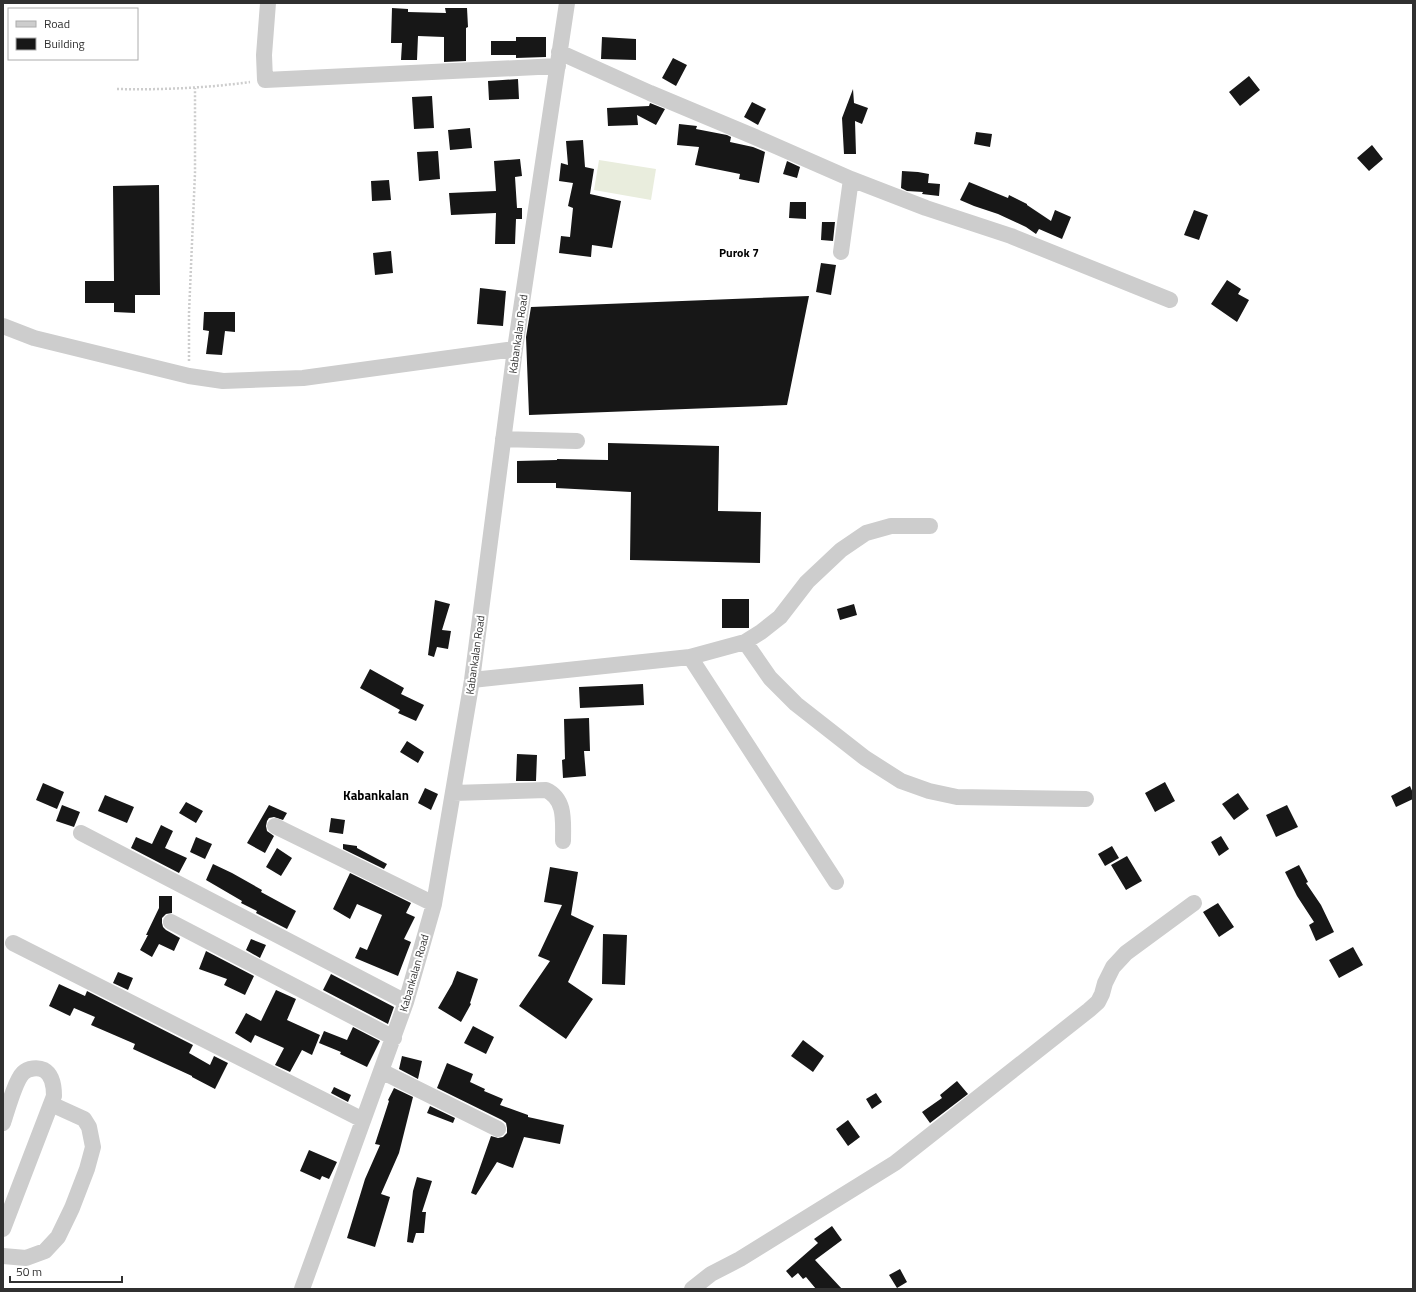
<svg xmlns="http://www.w3.org/2000/svg" width="1416" height="1292" font-family="'Titillium Web',sans-serif">
<style>
.green{fill:#e9eddd}
.building{fill:#171717}
.lines{fill:none;stroke-linecap:round;stroke-linejoin:round}
.path{stroke:#cdcdcd;stroke-width:2.5;stroke-dasharray:2 2;stroke-linecap:butt}
.minor{stroke:#cdcdcd;stroke-width:16}
.labels{text-anchor:middle;stroke-width:4;stroke-linejoin:round;paint-order:stroke}
.street-label{font-size:11px;fill:#303030;stroke:#fff}
.neighbourhood-label{font-size:12px;font-weight:bold;fill:#000;stroke:#fff}
.quarter-label{font-size:13px;font-weight:bold;fill:#000;stroke:#fff}
</style>
<rect width="100%" height="100%" fill="#fff"/>
<!-- green -->
<path class="green" d="M 599,160 L 656,169 L 651,200 L 594,190 Z"/>
<!-- building -->
<path class="building" d="M 392,8 L 408,9 L 408,12 L 446,13 L 445,8 L 467,8 L 468,27 L 466,28 L 466,61 L 444,62 L 444,37 L 418,36 L 417,60 L 401,60 L 402,43 L 391,43 Z
M 516,37 L 546,37 L 546,57 L 516,58 L 516,55 L 491,55 L 491,41 L 516,41 Z
M 602,37 L 636,39 L 636,60 L 601,59 Z
M 673,58 L 687,65 L 676,86 L 662,78 Z
M 1249,76 L 1260,90 L 1240,106 L 1229,92 Z
M 518,79 L 519,99 L 489,100 L 488,81 Z
M 853,89 L 854,103 L 868,108 L 862,124 L 855,121 L 856,154 L 844,154 L 842,118 Z
M 432,96 L 434,128 L 414,129 L 412,97 Z
M 752,102 L 766,109 L 758,125 L 744,117 Z
M 650,103 L 665,109 L 656,125 L 637,115 L 638,125 L 608,126 L 607,108 L 649,106 Z
M 679,124 L 697,126 L 696,129 L 727,135 L 731,137 L 730,142 L 753,147 L 765,152 L 759,183 L 739,179 L 740,174 L 695,165 L 699,147 L 677,145 Z
M 470,128 L 472,148 L 450,150 L 448,130 Z
M 976,132 L 992,134 L 990,147 L 974,144 Z
M 583,140 L 585,167 L 594,169 L 590,194 L 621,201 L 612,248 L 592,245 L 591,257 L 559,253 L 561,236 L 570,237 L 573,208 L 568,206 L 573,183 L 559,181 L 561,163 L 568,165 L 566,141 Z
M 1372,145 L 1383,159 L 1369,171 L 1357,158 Z
M 438,151 L 440,179 L 419,181 L 417,152 Z
M 520,159 L 522,176 L 515,177 L 517,208 L 522,208 L 522,219 L 516,219 L 515,244 L 495,244 L 496,213 L 451,215 L 449,193 L 496,191 L 494,161 Z
M 787,161 L 800,167 L 797,178 L 783,174 Z
M 902,171 L 918,172 L 929,174 L 928,183 L 940,184 L 939,196 L 922,194 L 923,192 L 907,191 L 901,188 Z
M 389,180 L 391,200 L 372,201 L 371,181 Z
M 969,182 L 1008,198 L 1009,195 L 1027,204 L 1027,205 L 1051,221 L 1055,210 L 1071,217 L 1062,239 L 1039,229 L 1036,234 L 1026,227 L 998,214 L 974,206 L 960,200 Z
M 159,185 L 160,295 L 135,295 L 135,313 L 114,312 L 114,303 L 85,303 L 85,281 L 114,281 L 113,186 Z
M 790,202 L 806,202 L 806,219 L 789,218 Z
M 1194,210 L 1208,215 L 1199,240 L 1184,235 Z
M 822,222 L 835,222 L 833,241 L 821,240 Z
M 391,251 L 393,273 L 375,275 L 373,253 Z
M 821,263 L 836,265 L 831,295 L 816,292 Z
M 1227,280 L 1241,289 L 1238,294 L 1249,300 L 1237,322 L 1211,304 Z
M 480,288 L 506,291 L 503,326 L 477,324 Z
M 809,296 L 787,405 L 529,415 L 526,337 L 531,307 Z
M 204,312 L 235,312 L 235,332 L 225,331 L 222,355 L 206,354 L 209,331 L 203,330 Z
M 608,443 L 719,446 L 718,511 L 761,512 L 760,563 L 630,560 L 631,492 L 556,488 L 556,483 L 517,483 L 517,461 L 557,460 L 557,459 L 608,460 Z
M 722,599 L 749,599 L 749,628 L 722,628 Z
M 435,600 L 450,604 L 442,630 L 451,631 L 448,649 L 437,647 L 434,657 L 428,655 Z
M 854,604 L 857,615 L 840,620 L 837,609 Z
M 370,669 L 404,688 L 401,694 L 424,705 L 416,721 L 398,713 L 400,710 L 360,688 Z
M 643,684 L 644,705 L 580,708 L 579,687 Z
M 589,718 L 590,751 L 584,751 L 586,776 L 563,778 L 562,760 L 565,759 L 564,719 Z
M 407,741 L 424,752 L 418,763 L 400,752 Z
M 517,754 L 537,755 L 536,781 L 516,781 Z
M 1165,782 L 1175,801 L 1155,812 L 1145,793 Z
M 43,783 L 64,792 L 57,809 L 36,800 Z
M 1410,786 L 1413,793 L 1413,799 L 1396,807 L 1391,796 Z
M 425,788 L 438,794 L 431,810 L 418,803 Z
M 1238,793 L 1249,809 L 1234,820 L 1222,804 Z
M 105,795 L 134,807 L 127,823 L 98,811 Z
M 186,802 L 203,811 L 196,823 L 179,813 Z
M 62,805 L 80,812 L 74,827 L 56,821 Z
M 269,805 L 287,813 L 283,820 L 274,817 L 269,818 L 267,821 L 266,826 L 267,831 L 274,836 L 265,853 L 247,843 Z
M 1287,805 L 1298,827 L 1276,837 L 1266,815 Z
M 331,818 L 345,820 L 343,834 L 329,832 Z
M 161,825 L 173,831 L 165,848 L 187,858 L 179,873 L 131,848 L 136,837 L 152,844 Z
M 1221,836 L 1229,849 L 1219,856 L 1211,842 Z
M 196,837 L 212,844 L 205,859 L 190,852 Z
M 343,844 L 357,846 L 357,848 L 387,864 L 384,869 L 343,849 Z
M 1112,846 L 1119,858 L 1105,866 L 1098,854 Z
M 277,848 L 292,858 L 281,876 L 266,867 Z
M 1127,856 L 1142,881 L 1126,890 L 1111,865 Z
M 213,864 L 232,873 L 262,890 L 261,892 L 296,911 L 287,929 L 256,913 L 257,911 L 241,903 L 242,901 L 206,880 Z
M 1299,865 L 1308,882 L 1306,883 L 1321,905 L 1334,932 L 1316,941 L 1309,925 L 1314,922 L 1297,896 L 1285,872 Z
M 550,867 L 578,872 L 571,915 L 594,926 L 568,982 L 593,999 L 566,1039 L 519,1006 L 550,961 L 538,956 L 562,905 L 544,902 Z
M 350,873 L 411,903 L 406,913 L 415,917 L 404,939 L 411,942 L 398,976 L 355,958 L 360,947 L 367,950 L 382,915 L 357,904 L 350,919 L 333,909 Z
M 159,896 L 172,896 L 172,913 L 166,914 L 162,918 L 162,923 L 163,927 L 166,930 L 180,938 L 174,951 L 159,944 L 152,957 L 140,950 L 148,935 L 146,935 L 159,908 Z
M 1218,903 L 1234,927 L 1219,937 L 1203,912 Z
M 603,934 L 627,935 L 625,985 L 602,984 Z
M 251,939 L 266,945 L 260,958 L 246,950 Z
M 1353,947 L 1363,965 L 1339,978 L 1329,960 Z
M 206,951 L 254,976 L 245,995 L 224,985 L 227,979 L 199,969 Z
M 457,971 L 478,979 L 470,1003 L 471,1004 L 461,1022 L 438,1008 L 452,984 Z
M 118,972 L 133,978 L 128,990 L 113,983 Z
M 331,974 L 394,1007 L 388,1024 L 323,990 Z
M 59,984 L 85,996 L 87,991 L 193,1045 L 189,1053 L 210,1065 L 214,1056 L 228,1063 L 215,1089 L 192,1077 L 192,1076 L 133,1049 L 135,1044 L 91,1025 L 95,1017 L 74,1008 L 70,1016 L 49,1006 Z
M 276,990 L 296,999 L 287,1020 L 320,1035 L 312,1055 L 302,1050 L 290,1072 L 275,1065 L 284,1048 L 255,1035 L 251,1043 L 235,1033 L 246,1013 L 261,1021 Z
M 473,1026 L 494,1037 L 486,1054 L 464,1043 Z
M 353,1027 L 380,1041 L 367,1067 L 340,1054 L 341,1052 L 319,1043 L 324,1031 L 347,1040 Z
M 803,1040 L 824,1056 L 813,1072 L 791,1056 Z
M 402,1056 L 422,1061 L 418,1079 L 399,1069 Z
M 447,1063 L 473,1074 L 470,1082 L 485,1089 L 484,1091 L 503,1099 L 500,1105 L 528,1115 L 528,1117 L 564,1125 L 560,1144 L 524,1137 L 513,1168 L 497,1162 L 476,1195 L 471,1193 L 491,1136 L 498,1138 L 503,1137 L 507,1133 L 507,1128 L 506,1123 L 502,1120 L 437,1088 Z
M 957,1081 L 968,1094 L 930,1123 L 922,1112 L 942,1098 L 940,1095 Z
M 334,1087 L 351,1095 L 348,1102 L 331,1093 Z
M 394,1088 L 413,1097 L 399,1153 L 381,1194 L 390,1197 L 375,1247 L 347,1238 L 365,1179 L 380,1145 L 375,1144 L 389,1101 L 388,1100 Z
M 876,1093 L 882,1102 L 872,1109 L 866,1099 Z
M 430,1106 L 455,1118 L 453,1123 L 427,1113 Z
M 848,1120 L 860,1137 L 848,1146 L 836,1129 Z
M 309,1150 L 337,1162 L 329,1179 L 322,1176 L 320,1180 L 300,1171 Z
M 417,1177 L 432,1181 L 422,1212 L 426,1212 L 424,1233 L 416,1233 L 413,1243 L 407,1242 L 413,1191 Z
M 832,1226 L 842,1240 L 815,1260 L 842,1289 L 816,1289 L 806,1277 L 803,1279 L 798,1273 L 792,1278 L 786,1271 L 818,1243 L 814,1239 Z
M 900,1269 L 907,1282 L 897,1288 L 889,1275 Z"/>
<g class="lines">
<!-- path -->
<path class="path" d="M 117,89 C 162,90 206,88 250,82
M 189,361 L 189,313 L 195,173 L 195,88"/>
<!-- minor -->
<path class="minor" d="M 268,3 L 264,55 L 265,80 L 558,66
M 559,52 L 650,93 L 755,137 L 851,179 L 926,208 L 1011,236 L 1170,300
M 841,252 L 851,179
M 3,326 L 34,338 L 189,376 L 223,381 L 303,378 L 515,349
M 503,439 L 577,441
M 745,642 L 770,678 L 796,704 L 865,758 L 901,781 L 929,791 L 957,797 L 1086,799
M 690,657 L 836,882
M 472,680 L 690,657 L 745,642 L 761,632 L 780,617 L 807,582 L 841,550 L 866,533 L 891,526 L 930,526
M 453,793 L 546,790 C 566,799 563,822 563,841
M 275,826 L 434,904
M 81,833 L 406,1002
M 171,922 L 394,1038
M 13,943 L 363,1120
M 381,1071 L 498,1129
M 3,1123 C 7,1111 15,1081 23,1073 C 28,1068 38,1067 44,1070 C 53,1075 54,1087 54,1096 L 3,1229
M 3,1256 L 26,1258 L 45,1251 L 58,1237 L 72,1208 L 87,1169 L 93,1147 L 89,1127 L 84,1119 L 51,1104
M 302,1289 L 406,1002 L 434,904 L 472,680 L 515,349 L 567,3
M 692,1289 L 711,1274 L 740,1259 L 895,1163 L 1089,1010 L 1098,1002 L 1102,994 L 1105,983 L 1113,967 L 1126,953 L 1194,903"/>
</g>
<g class="labels">
<!-- street labels -->
<g class="street-label">
<text transform="translate(518 334) rotate(-82)" y="4">Kabankalan Road</text>
<text transform="translate(475 655) rotate(-82)" y="4">Kabankalan Road</text>
<text transform="translate(414 973) rotate(-74)" y="4">Kabankalan Road</text>
</g>
<!-- neighbourhood labels -->
<g class="neighbourhood-label">
<text x="739" y="257">Purok 7</text>
</g>
<!-- quarter labels -->
<g class="quarter-label">
<text x="376" y="800">Kabankalan</text>
</g>
</g>
<!-- border -->
<rect width="1416" height="1292" fill="none" stroke="#303030" stroke-width="8"/>
<!-- legend -->
<rect x="8" y="8" width="130" height="52" fill="#ffffff" stroke="#acacac"/>
<rect x="16" y="21" width="20" height="6" fill="#cdcdcd" stroke="#acacac"/>
<text x="44" y="28" font-size="12" fill="#303030">Road</text>
<rect x="16" y="38" width="20" height="12" fill="#171717" stroke="#acacac"/>
<text x="44" y="48" font-size="12" fill="#303030">Building</text>
<!-- scale -->
<path d="M10 1276v6h112v-6" fill="none" stroke="#303030" stroke-width="2"/>
<text x="16" y="1276" font-size="12" fill="#303030" stroke="#ffffff" stroke-width="3" paint-order="stroke">50 m</text>
</svg>
